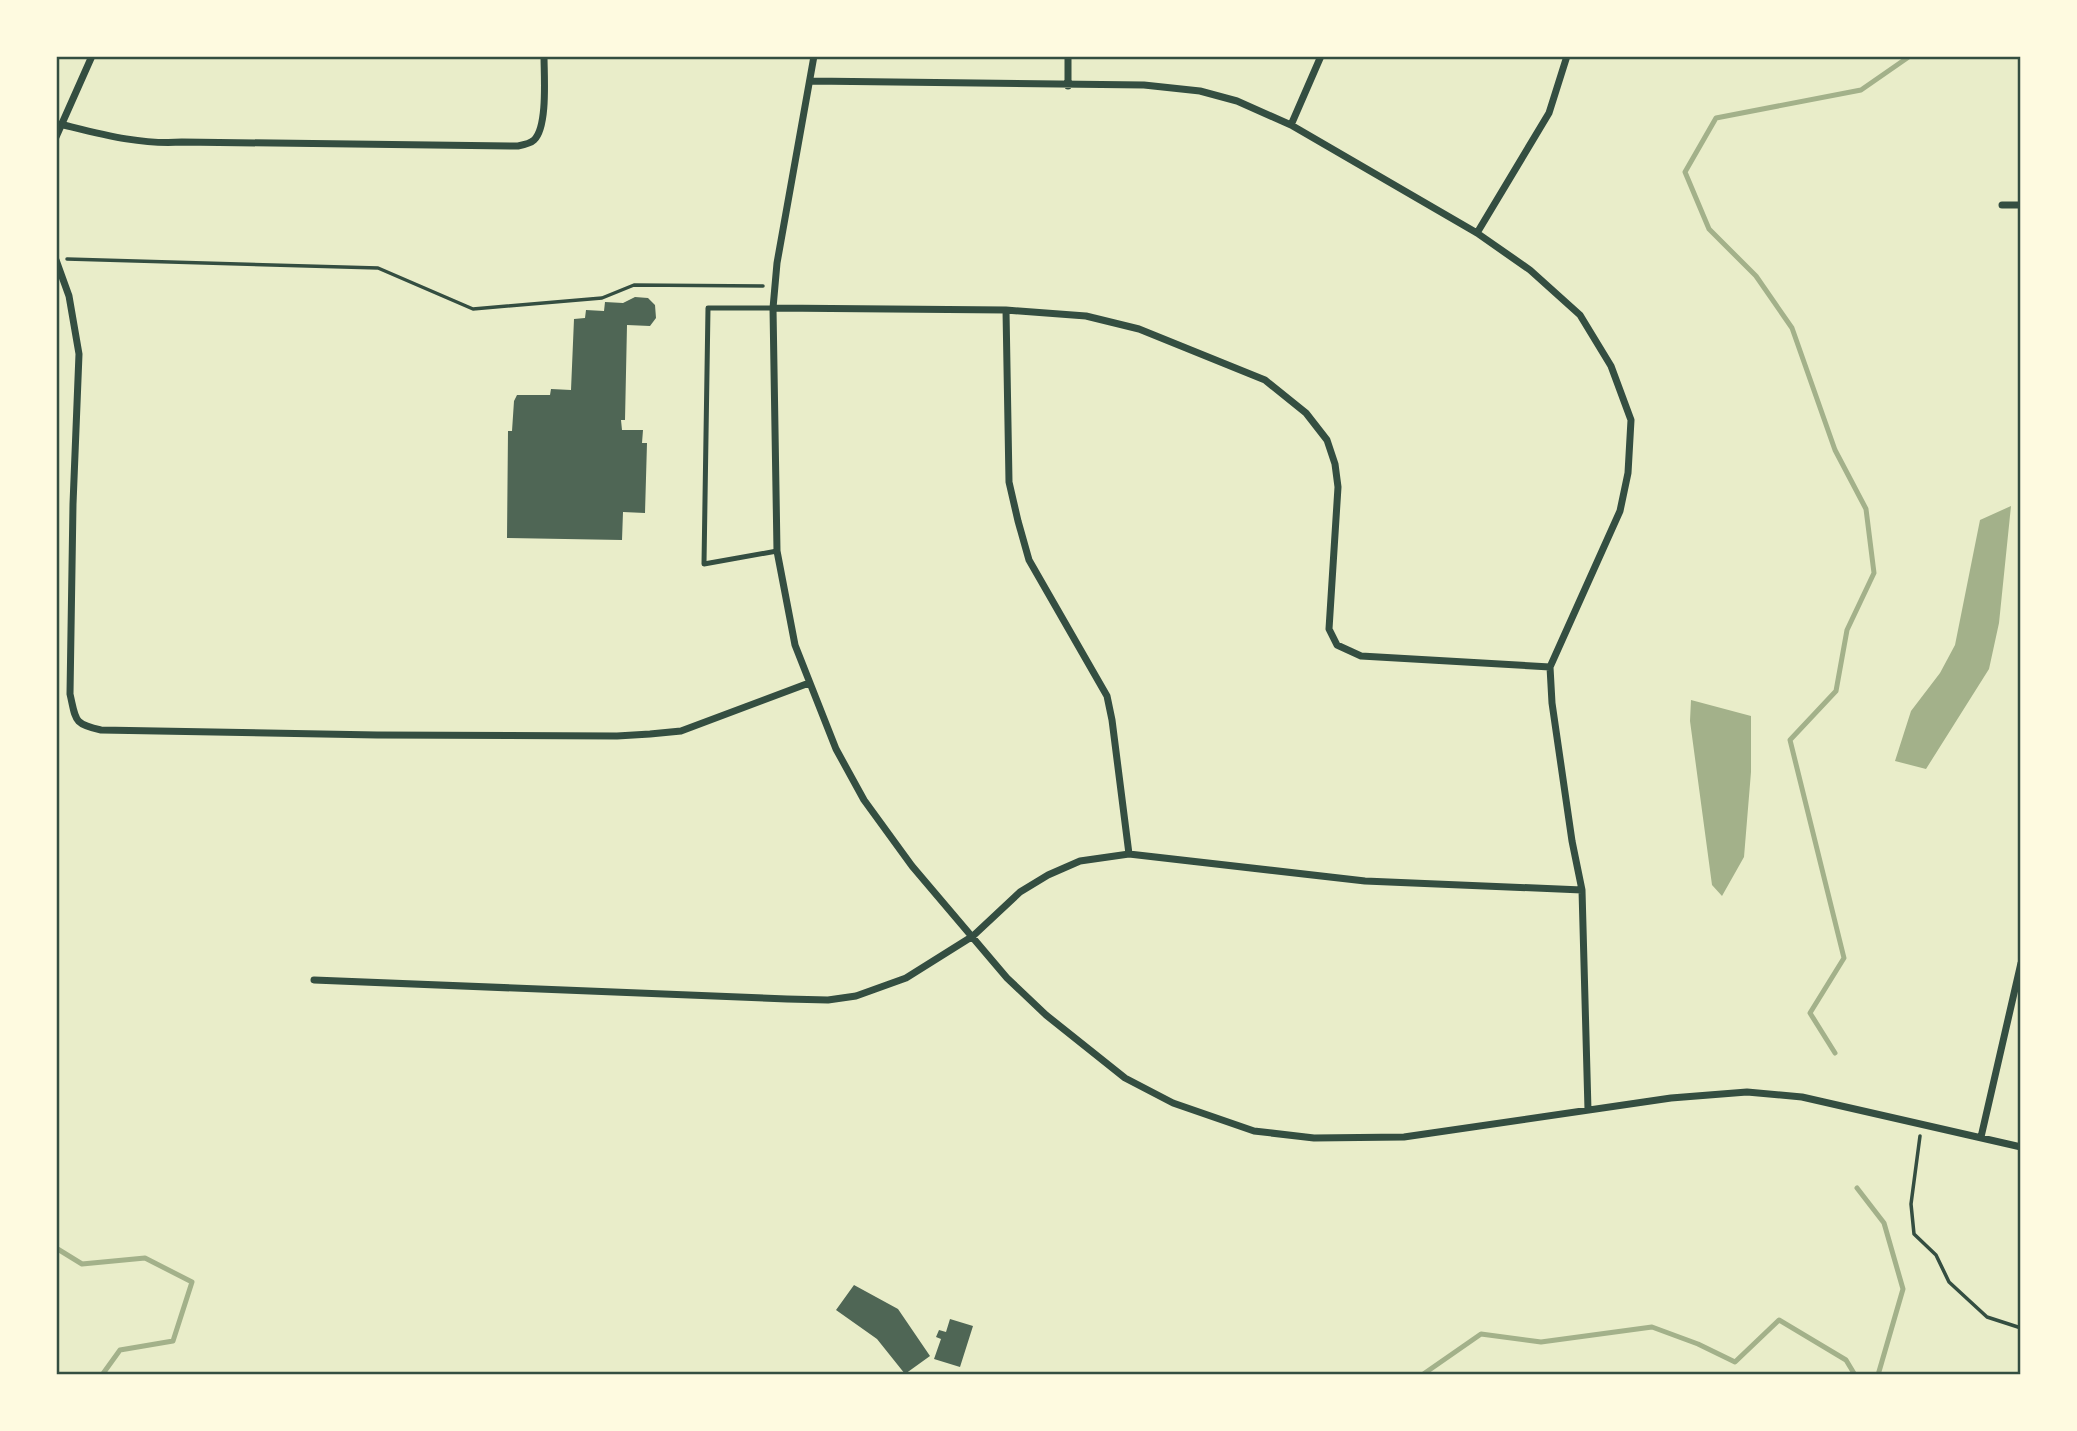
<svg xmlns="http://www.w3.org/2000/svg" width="2077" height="1431" font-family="Arial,sans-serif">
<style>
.water{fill:#a3b18a}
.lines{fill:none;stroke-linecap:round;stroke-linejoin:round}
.stream{stroke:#a3b18a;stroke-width:5}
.building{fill:#4f6655}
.path{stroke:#344e41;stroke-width:3.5}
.service{stroke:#344e41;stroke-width:5}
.minor{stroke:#344e41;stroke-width:7}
.neatline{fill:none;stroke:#344e41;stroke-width:2.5}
</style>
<rect width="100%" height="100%" fill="#e9edc9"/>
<!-- water -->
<path class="water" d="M 2011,506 L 1999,623 L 1989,669 L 1926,769 L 1895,761 L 1911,711 L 1940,673 L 1955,645 L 1980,520 Z
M 1691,700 L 1751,716 L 1751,772 L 1744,857 L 1722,896 L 1712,885 L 1690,721 Z"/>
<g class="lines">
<!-- stream -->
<path class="stream" d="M 1835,1053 L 1810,1013 L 1844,958 L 1790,740 L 1836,691 L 1847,630 L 1874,573 L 1866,509 L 1835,450 L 1792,328 L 1756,276 L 1709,229 L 1685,172 L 1716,118 L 1861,90 L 1910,56
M 1857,1188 L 1884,1223 L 1903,1289 L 1878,1375
M 56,1248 L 82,1264 L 145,1258 L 192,1282 L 173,1341 L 120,1350 L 102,1375
M 1422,1375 L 1481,1334 L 1541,1342 L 1652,1327 L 1698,1344 L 1735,1362 L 1779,1320 L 1846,1360 L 1855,1375"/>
</g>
<!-- building -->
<path class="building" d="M 635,297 L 648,298 L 655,305 L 656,318 L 650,326 L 627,325 L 625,420 L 621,420 L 622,430 L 643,430 L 642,443 L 647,443 L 645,513 L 623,512 L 622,540 L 507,538 L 508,431 L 512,431 L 514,401 L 517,395 L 550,395 L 551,389 L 571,390 L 574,319 L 585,318 L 586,310 L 604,311 L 605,302 L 623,303 Z
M 854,1285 L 898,1309 L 930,1356 L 905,1374 L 877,1339 L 836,1310 Z
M 950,1319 L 973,1326 L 960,1367 L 934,1359 L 941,1339 L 936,1337 L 939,1330 L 946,1332 Z"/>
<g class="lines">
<!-- path -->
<path class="path" d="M 67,259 L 378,268 L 473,309 L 602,298 L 634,285 L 763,286
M 1920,1136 L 1911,1204 L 1914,1234 L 1936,1255 L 1949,1282 L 1987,1317 L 2021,1328"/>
<!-- service -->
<path class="service" d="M 773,308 L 708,308 L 704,564 L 777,551"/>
<!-- minor -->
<path class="minor" d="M 814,56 L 777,263 L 773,308 L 777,551 L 795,645 L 836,749 L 864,800 L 912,866 L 1007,978 L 1046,1015 L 1125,1078 L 1173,1103 L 1254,1131 L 1314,1138 L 1404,1137 L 1671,1098 L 1747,1092 L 1802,1097 L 2021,1147
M 811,81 L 1144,85 L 1200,91 L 1237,101 L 1291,125 L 1477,233 L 1530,270 L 1580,315 L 1611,366 L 1631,420 L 1628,473 L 1620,511 L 1550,667 L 1552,703 L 1572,841 L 1582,890 L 1588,1110
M 1068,86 L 1068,56
M 60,124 C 101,134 140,145 182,142 L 518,146 C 523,145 531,143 534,140 C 548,127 544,75 544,56
M 1291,125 L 1321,56
M 56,137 L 92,56
M 2002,205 L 2021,205
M 1477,233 L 1549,113 L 1567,56
M 56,260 L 69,296 L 79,354 L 73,504 L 70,694 C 76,720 73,724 101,730 L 377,735 L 617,736 L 650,734 L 681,731 L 809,683
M 773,308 L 1006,310 L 1086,316 L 1139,329 L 1265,380 L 1306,413 L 1327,440 L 1335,464 L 1338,487 L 1329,629 L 1337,645 L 1361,656 L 1550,667
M 1006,310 L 1009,482 L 1018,521 L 1029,560 L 1107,696 L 1112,720 L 1129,854
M 314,980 L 787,999 L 828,1000 L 856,996 L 906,978 L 973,936 L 1020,892 L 1048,875 L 1080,861 L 1129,854 L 1365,881 L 1582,890
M 1981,1137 L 2021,963"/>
</g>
<!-- border -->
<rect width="2077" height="1431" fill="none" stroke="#fefae0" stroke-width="116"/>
<rect x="58" y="58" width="1961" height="1315" class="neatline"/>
</svg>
